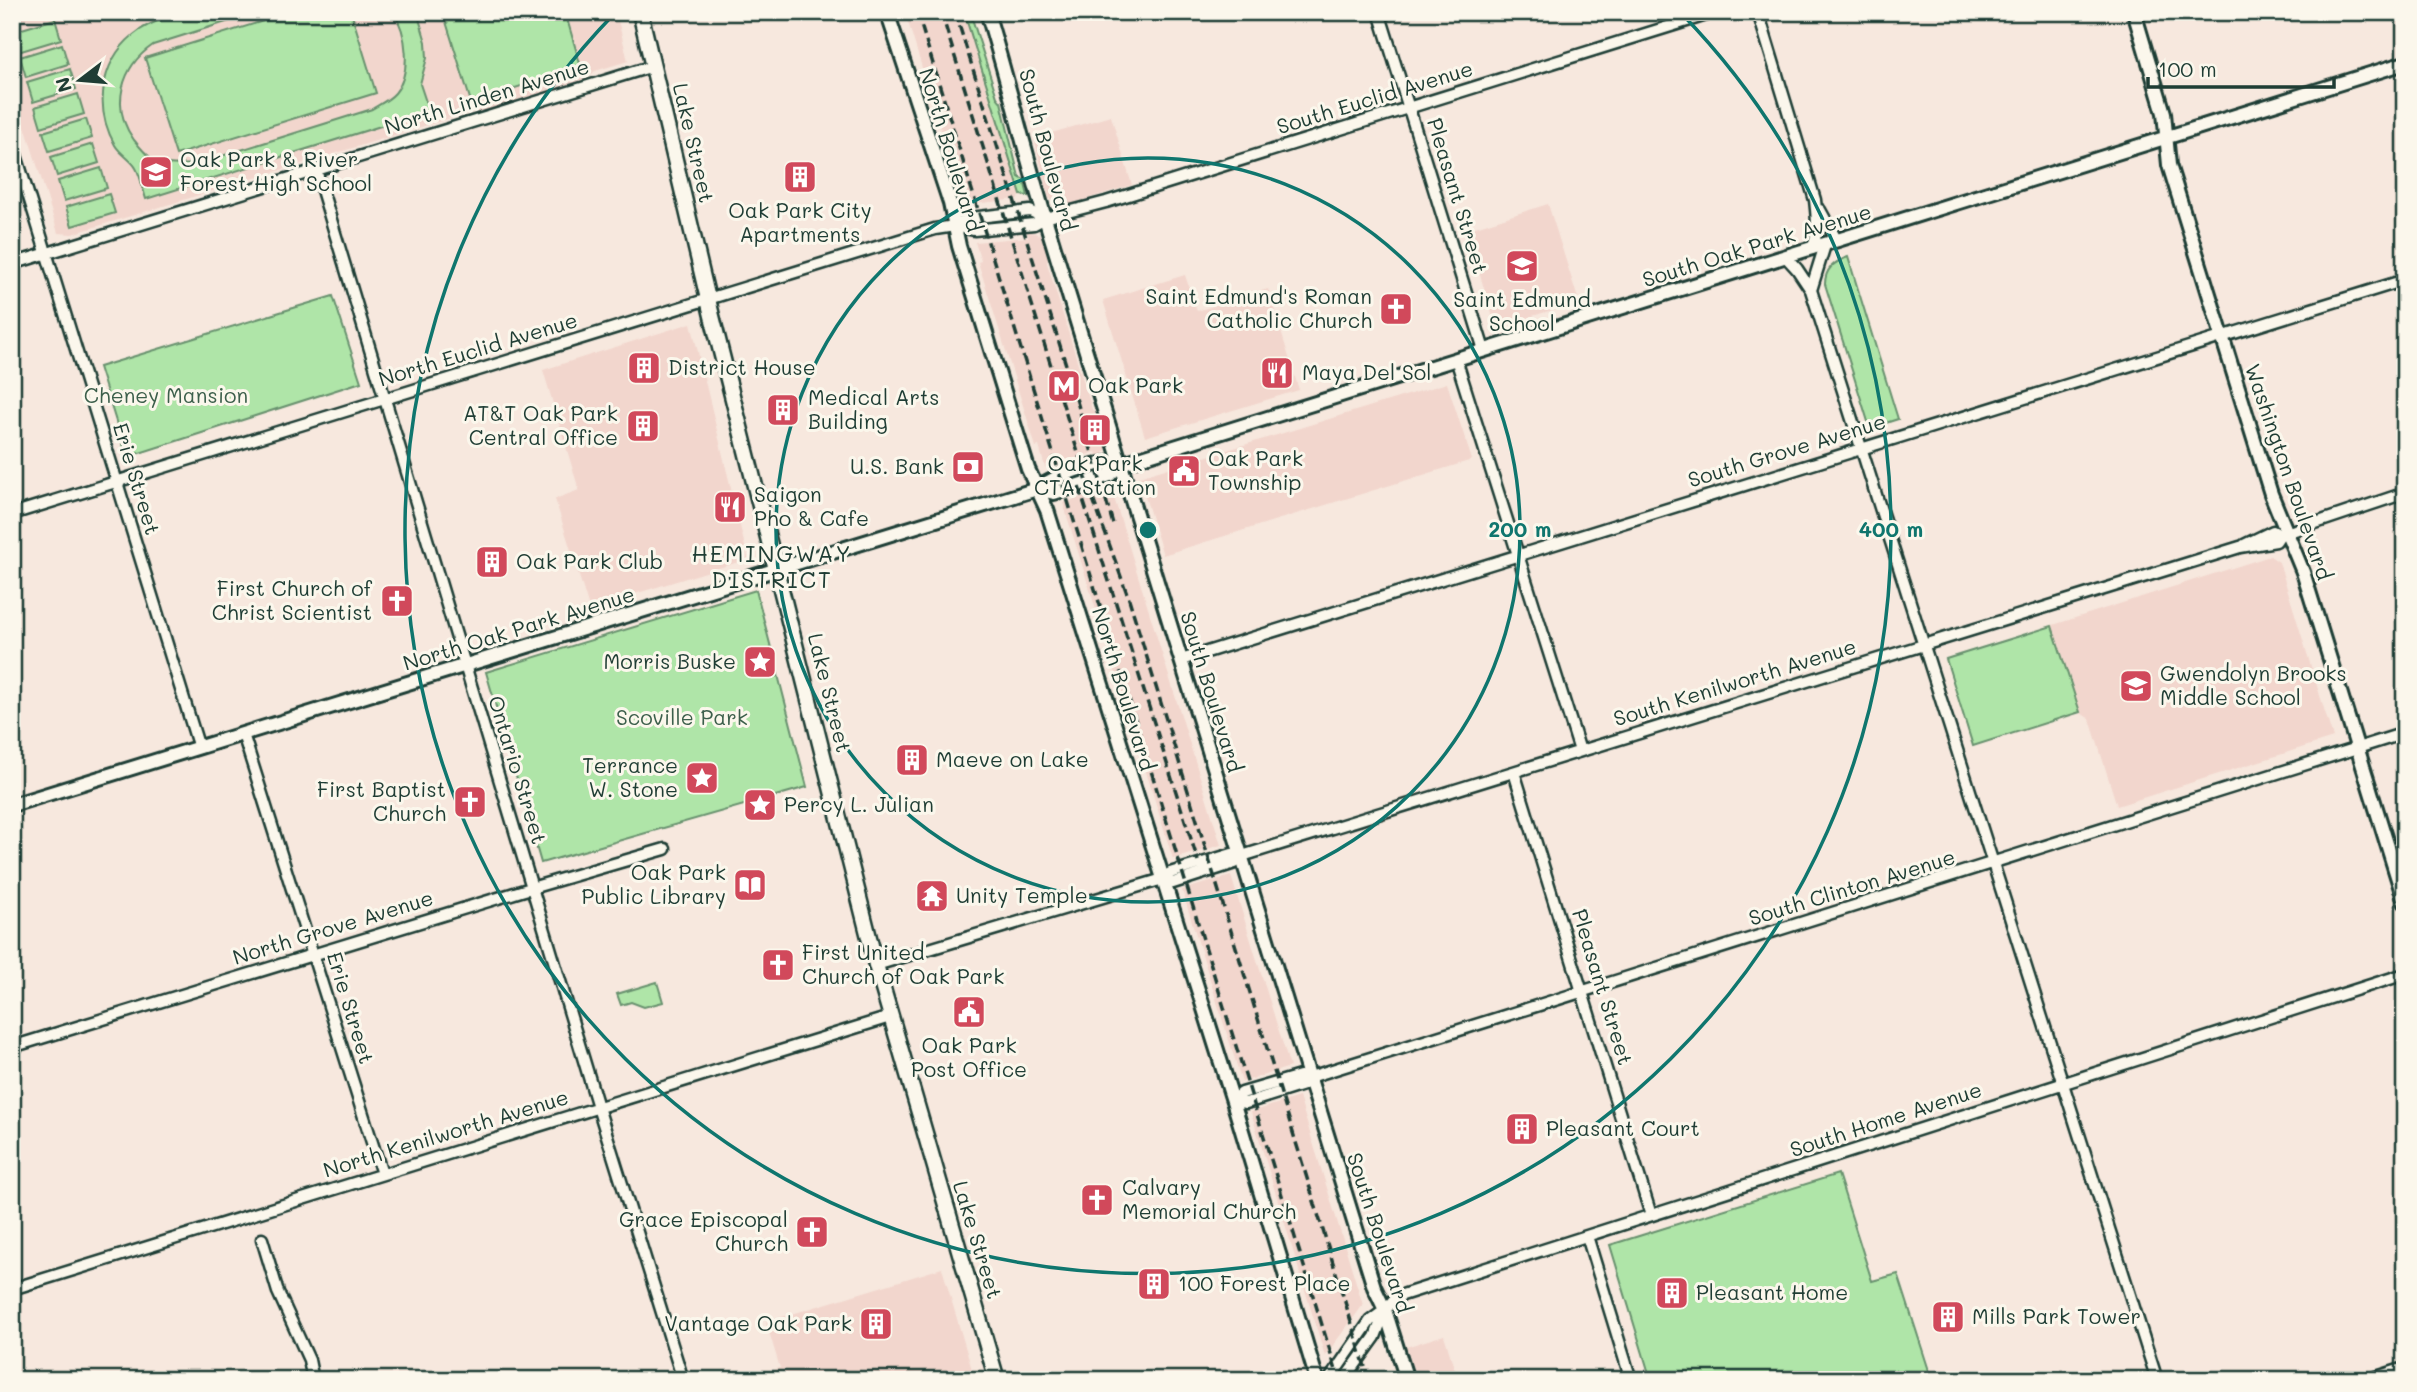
<svg xmlns="http://www.w3.org/2000/svg" width="2417" height="1392" font-family="Mali,sans-serif">
<style>
.built{fill:#f2d6cd}
.green{fill:#afe5a8;stroke:#67916e;stroke-width:2}
.lines{fill:none;stroke-linecap:round;stroke-linejoin:round}
.minor-casing{stroke:#1f3d34;stroke-width:15}
.tertiary-casing{stroke:#1f3d34;stroke-width:18}
.secondary-casing{stroke:#1f3d34;stroke-width:19}
.minor{stroke:#fbf7ec;stroke-width:10}
.tertiary{stroke:#fbf7ec;stroke-width:12}
.secondary{stroke:#fbf7ec;stroke-width:14}
.rail{stroke:#1f3d34;stroke-width:3.5;stroke-dasharray:10 5;stroke-linecap:butt}
.ring{fill:none;stroke:#0f766e;stroke-width:3.5}
.labels{text-anchor:middle;stroke-width:6;stroke-linejoin:round;paint-order:stroke}
.street-label{font-size:21px;fill:#1f3d34;stroke:#fbf7ec}
.poi-label{font-size:21px;fill:#1f3d34;stroke:#fbf7ec;text-anchor:start}
.park-label{font-size:21px;fill:#3c5f4b;stroke:#fbf7ec}
.neighbourhood-label{font-size:23px;letter-spacing:2px;fill:#1f3d34;stroke:#fbf7ec}
.centre{fill:#0f766e;stroke:#fbf7ec;stroke-width:3.5}
.ring-label{font-size:21px;text-anchor:middle;font-weight:bold;fill:#0f766e;stroke:#fbf7ec;stroke-width:6;stroke-linejoin:round;paint-order:stroke}
</style>
<rect width="100%" height="100%" fill="#f7e8de"/>
<filter id="ink" filterUnits="userSpaceOnUse"><feTurbulence type="fractalNoise" baseFrequency=".0143" numOctaves="2"/><feDisplacementMap in="SourceGraphic" scale="14" xChannelSelector="R" yChannelSelector="G"/><feConvolveMatrix kernelMatrix="1 2 1 2 8 2 1 2 1" color-interpolation-filters="sRGB"/></filter>
<g filter="url(#ink)">
<!-- built -->
<path class="built" d="M 12,12 L 616,12 L 628,61 L 595,71 L 586,79 L 480,112 L 470,112 L 72,234 L 58,233 L 12,84 Z
M 905,12 L 964,12 L 1021,195 L 1018,199 L 964,205 Z
M 1111,116 L 1132,185 L 1071,204 L 1061,205 L 1055,203 L 1049,198 L 1034,138 Z
M 1548,204 L 1579,302 L 1496,327 L 1466,230 Z
M 1027,231 L 1041,235 L 1048,255 L 1047,263 L 1092,409 L 1099,416 L 1108,445 L 1104,454 L 1100,457 L 1098,458 L 1096,452 L 1045,467 L 1039,446 L 1036,447 L 978,262 L 981,261 L 975,242 L 1028,237 Z
M 1185,275 L 1197,311 L 1268,289 L 1299,390 L 1145,437 L 1103,300 Z
M 691,323 L 748,559 L 589,608 L 555,499 L 579,490 L 543,370 Z
M 1447,383 L 1472,460 L 1163,555 L 1139,477 Z
M 1111,488 L 1221,845 L 1173,859 L 1063,503 Z
M 2270,556 L 2279,562 L 2333,738 L 2117,806 L 2090,719 L 2079,712 L 1973,746 L 1946,659 Z
M 1231,876 L 1290,1067 L 1242,1082 L 1182,890 Z
M 1299,1097 L 1363,1305 L 1325,1356 L 1251,1112 Z
M 942,1268 L 975,1380 L 762,1380 L 777,1375 L 775,1369 L 780,1368 L 766,1322 Z
M 1444,1335 L 1458,1380 L 1417,1380 L 1406,1347 Z"/>
<!-- green -->
<path class="green" d="M 185,12 L 258,12 L 153,45 C 121,67 110,107 134,140 C 141,148 148,158 158,162 C 170,166 184,165 196,164 L 372,109 C 380,104 389,100 395,93 C 412,73 407,32 393,12 L 417,12 L 426,42 L 427,58 L 420,84 L 429,111 L 146,199 C 143,190 141,177 136,168 C 132,160 120,154 115,145 C 92,105 102,56 140,30 C 153,21 169,17 185,12 Z
M 292,12 L 351,12 L 376,93 L 176,155 L 145,58 Z
M 443,12 L 565,12 L 581,67 L 471,102 Z
M 964,12 L 970,12 L 997,97 L 1001,102 L 1019,177 L 1024,180 L 1028,196 L 1021,195 Z
M 55,19 L 61,39 L 18,52 L 12,32 Z
M 62,44 L 68,64 L 26,77 L 20,57 Z
M 70,69 L 76,89 L 33,102 L 27,82 Z
M 78,94 L 84,114 L 41,127 L 35,107 Z
M 86,119 L 92,138 L 49,151 L 43,132 Z
M 93,144 L 99,163 L 57,176 L 51,157 Z
M 101,168 L 107,188 L 64,201 L 58,181 Z
M 109,194 L 115,213 L 72,226 L 66,207 Z
M 1848,257 L 1898,419 L 1870,428 L 1825,284 C 1825,269 1834,262 1848,257 Z
M 333,296 L 361,382 L 127,457 L 99,367 Z
M 756,590 L 807,787 L 541,863 L 486,672 Z
M 2052,626 L 2080,712 L 1973,746 L 1946,659 Z
M 657,982 L 663,1002 L 644,1007 L 631,1002 L 621,1005 L 617,994 Z
M 1838,1174 L 1872,1281 L 1898,1274 L 1932,1380 L 1651,1380 L 1610,1245 Z"/>
<g class="lines">
<defs>
<path id="minor" d="M 1379,12 L 1484,350
M 1758,12 L 1815,200 C 1817,218 1819,231 1812,249
M 12,142 L 199,748
M 316,170 L 598,1107 L 683,1380
M 1820,210 L 1837,241
M 955,226 L 970,218 L 1030,211 L 1045,218
M 1786,257 L 1797,269 L 1811,290 L 2157,1380
M 12,264 L 653,66
M 1811,290 L 1825,245
M 1456,359 L 1580,751
M 12,514 L 935,229 L 955,226 L 974,230 L 1034,224 L 1045,218 L 1106,202 L 1716,12
M 2244,545 L 2273,531 L 2280,535
M 1181,660 L 2405,280
M 243,734 L 382,1174
M 1514,772 L 1651,1215
M 1163,879 L 1173,883 L 1235,863 L 1242,856
M 876,965 L 1163,879 L 1170,873 L 1232,854 L 1242,856 L 2240,547 L 2276,541 L 2280,535 L 2405,493
M 12,1047 L 521,891 L 665,849
M 1233,1101 L 1242,1093 L 1300,1076 L 1310,1077 L 2405,733
M 1233,1101 L 1246,1103 L 1303,1085 L 1310,1077
M 1587,1236 L 1631,1380
M 262,1239 L 278,1292 L 309,1360 L 313,1380
M 12,1289 L 890,1017
M 1329,1380 L 1370,1321 L 1385,1310 L 1396,1297 L 2405,974
M 1344,1380 L 1375,1337 L 1385,1311
M 2367,1380 L 2405,1368"/>
<path id="tertiary" d="M 887,12 L 950,203 L 959,246 L 1028,469 L 1047,510 L 1233,1101 L 1317,1380
M 987,12 C 1008,81 1024,150 1045,218 C 1154,575 1265,931 1374,1287 L 1385,1310 L 1407,1380
M 2134,12 L 2164,113 L 2169,165 L 2271,494 L 2303,572 L 2405,902
M 1037,489 L 1054,493 L 1110,475 L 1120,464
M 12,805 L 1037,489 C 1057,475 1095,460 1120,464 L 2405,63"/>
<path id="secondary" d="M 640,12 L 712,316 L 876,965 L 997,1380"/>
</defs>
<!-- minor casing -->
<use href="#minor" class="minor-casing"/>
<!-- tertiary casing -->
<use href="#tertiary" class="tertiary-casing"/>
<!-- secondary casing -->
<use href="#secondary" class="secondary-casing"/>
<!-- minor -->
<use href="#minor" class="minor"/>
<!-- tertiary -->
<use href="#tertiary" class="tertiary"/>
<!-- secondary -->
<use href="#secondary" class="secondary"/>
<!-- rail -->
<path class="rail" d="M 917,12 L 1339,1380
M 941,12 L 1089,488 L 1129,599 L 1369,1380
M 955,12 L 1068,371 L 1113,524
M 1079,487 L 1198,861"/>
</g>
</g>
<!-- distance rings -->
<g class="ring">
<circle cx="1148" cy="530" r="372"/>
<path d="M1682 14A743 743 0 1 1 614 14"/>
</g>
<!-- icons -->
<defs>
<symbol id="school-square" viewBox="-11 -11 22 22"><rect x="-9" y="-9" width="18" height="18" rx="4" fill="#d1495b" stroke="#fbf7ec"/><path d="M0-5L7-2L0 1L-7-2ZM-4 1L0 2.5L4 1V4Q0 6-4 4Z" fill="#fff"/></symbol>
<symbol id="building-square" viewBox="-11 -11 22 22"><rect x="-9" y="-9" width="18" height="18" rx="4" fill="#d1495b" stroke="#fbf7ec"/><path d="M-4-6H4V6H1V3H-1V6H-4ZM-2.5-4.3h1.7v1.8h-1.7ZM.8-4.3h1.7v1.8H.8ZM-2.5-1h1.7V.8h-1.7ZM.8-1h1.7V.8H.8Z" fill="#fff"/></symbol>
<symbol id="church-square" viewBox="-11 -11 22 22"><rect x="-9" y="-9" width="18" height="18" rx="4" fill="#d1495b" stroke="#fbf7ec"/><path d="M-1.2-6h2.4v3.5h3.3v2.4h-3.3V6h-2.4V-.1h-3.3v-2.4h3.3Z" fill="#fff"/></symbol>
<symbol id="restaurant-square" viewBox="-11 -11 22 22"><rect x="-9" y="-9" width="18" height="18" rx="4" fill="#d1495b" stroke="#fbf7ec"/><path d="M-5-6h1v4h1v-4h1v4h1v-4h1v5L-1.5 .5V6h-2V.5L-5-1ZM5-6V6H3V1.5H1.5Q1.5-4 5-6Z" fill="#fff"/></symbol>
<symbol id="metro-square" viewBox="-11 -11 22 22"><rect x="-9" y="-9" width="18" height="18" rx="4" fill="#d1495b" stroke="#fbf7ec"/><path d="M-5.5 5V-5H-3L0 0L3-5H5.5V5H3V-.5L0 4L-3-.5V5Z" fill="#fff"/></symbol>
<symbol id="bank-square" viewBox="-11 -11 22 22"><rect x="-9" y="-9" width="18" height="18" rx="4" fill="#d1495b" stroke="#fbf7ec"/><path d="M-6-4H6V4H-6ZM0-2.3a2.3 2.3 0 1 0 0 4.6a2.3 2.3 0 1 0 0-4.6Z" fill="#fff"/></symbol>
<symbol id="civic-square" viewBox="-11 -11 22 22"><rect x="-9" y="-9" width="18" height="18" rx="4" fill="#d1495b" stroke="#fbf7ec"/><path d="M-.6-6.5H3V-4.5H.6V-3L4-1V1h2V6H-6V1h2V-1L-.6-3ZM-1.2 2.5V6h2.4V2.5Z" fill="#fff"/></symbol>
<symbol id="sight-square" viewBox="-11 -11 22 22"><rect x="-9" y="-9" width="18" height="18" rx="4" fill="#d1495b" stroke="#fbf7ec"/><path d="M0-6L1.8-2.2L6-1.7L2.9 1.2L3.7 5.4L0 3.3L-3.7 5.4L-2.9 1.2L-6-1.7L-1.8-2.2Z" fill="#fff"/></symbol>
<symbol id="library-square" viewBox="-11 -11 22 22"><rect x="-9" y="-9" width="18" height="18" rx="4" fill="#d1495b" stroke="#fbf7ec"/><path d="M-6-4Q-3-5.5-.7-3.5V5Q-3 3-6 4ZM6-4Q3-5.5 .7-3.5V5Q3 3 6 4Z" fill="#fff"/></symbol>
<symbol id="temple-square" viewBox="-11 -11 22 22"><rect x="-9" y="-9" width="18" height="18" rx="4" fill="#d1495b" stroke="#fbf7ec"/><path d="M0-6L5-2H3V0L6.5 2.5H4V6H1.5V3h-3V6H-4V2.5H-6.5L-3 0V-2H-5Z" fill="#fff"/></symbol>
</defs>
<g fill-rule="evenodd">
<use href="#school-square" x="137" y="153" width="38" height="38"/>
<use href="#building-square" x="781" y="158" width="38" height="38"/>
<use href="#school-square" x="1503" y="247" width="38" height="38"/>
<use href="#church-square" x="1377" y="290" width="38" height="38"/>
<use href="#building-square" x="625" y="349" width="38" height="38"/>
<use href="#restaurant-square" x="1258" y="354" width="38" height="38"/>
<use href="#metro-square" x="1045" y="367" width="38" height="38"/>
<use href="#building-square" x="764" y="391" width="38" height="38"/>
<use href="#building-square" x="624" y="407" width="38" height="38"/>
<use href="#building-square" x="1076" y="411" width="38" height="38"/>
<use href="#bank-square" x="949" y="448" width="38" height="38"/>
<use href="#civic-square" x="1165" y="452" width="38" height="38"/>
<use href="#restaurant-square" x="711" y="488" width="38" height="38"/>
<use href="#building-square" x="473" y="543" width="38" height="38"/>
<use href="#church-square" x="378" y="582" width="38" height="38"/>
<use href="#sight-square" x="741" y="643" width="38" height="38"/>
<use href="#school-square" x="2117" y="667" width="38" height="38"/>
<use href="#building-square" x="893" y="741" width="38" height="38"/>
<use href="#sight-square" x="683" y="759" width="38" height="38"/>
<use href="#church-square" x="451" y="783" width="38" height="38"/>
<use href="#sight-square" x="741" y="786" width="38" height="38"/>
<use href="#library-square" x="731" y="866" width="38" height="38"/>
<use href="#temple-square" x="913" y="877" width="38" height="38"/>
<use href="#church-square" x="759" y="946" width="38" height="38"/>
<use href="#civic-square" x="950" y="993" width="38" height="38"/>
<use href="#building-square" x="1503" y="1110" width="38" height="38"/>
<use href="#church-square" x="1078" y="1181" width="38" height="38"/>
<use href="#church-square" x="793" y="1213" width="38" height="38"/>
<use href="#building-square" x="1135" y="1265" width="38" height="38"/>
<use href="#building-square" x="1653" y="1274" width="38" height="38"/>
<use href="#building-square" x="1929" y="1298" width="38" height="38"/>
<use href="#building-square" x="857" y="1305" width="38" height="38"/>
</g>
<g class="labels">
<!-- street labels -->
<g class="street-label">
<text transform="translate(487 97) rotate(-17)" y="7">North Linden Avenue</text>
<text transform="translate(1375 98) rotate(-17)" y="7">South Euclid Avenue</text>
<text transform="translate(693 143) rotate(77)" y="7">Lake Street</text>
<text transform="translate(950 150) rotate(73)" y="7">North Boulevard</text>
<text transform="translate(1047 150) rotate(75)" y="7">South Boulevard</text>
<text transform="translate(1457 196) rotate(73)" y="7">Pleasant Street</text>
<text transform="translate(1757 246) rotate(-17)" y="7">South Oak Park Avenue</text>
<text transform="translate(478 350) rotate(-17)" y="7">North Euclid Avenue</text>
<text transform="translate(1787 451) rotate(-17)" y="7">South Grove Avenue</text>
<text transform="translate(2288 472) rotate(71)" y="7">Washington Boulevard</text>
<text transform="translate(136 479) rotate(73)" y="7">Erie Street</text>
<text transform="translate(519 629) rotate(-17)" y="7">North Oak Park Avenue</text>
<text transform="translate(1735 683) rotate(-17)" y="7">South Kenilworth Avenue</text>
<text transform="translate(1123 689) rotate(73)" y="7">North Boulevard</text>
<text transform="translate(1211 692) rotate(73)" y="7">South Boulevard</text>
<text transform="translate(829 693) rotate(76)" y="7">Lake Street</text>
<text transform="translate(517 770) rotate(73)" y="7">Ontario Street</text>
<text transform="translate(1852 888) rotate(-17)" y="7">South Clinton Avenue</text>
<text transform="translate(333 928) rotate(-17)" y="7">North Grove Avenue</text>
<text transform="translate(1602 987) rotate(73)" y="7">Pleasant Street</text>
<text transform="translate(350 1008) rotate(73)" y="7">Erie Street</text>
<text transform="translate(1886 1120) rotate(-18)" y="7">South Home Avenue</text>
<text transform="translate(446 1134) rotate(-17)" y="7">North Kenilworth Avenue</text>
<text transform="translate(1379 1233) rotate(72)" y="7">South Boulevard</text>
<text transform="translate(977 1240) rotate(73)" y="7">Lake Street</text>
</g>
<!-- poi labels -->
<g class="poi-label">
<text x="180" y="167">Oak Park &amp; River<tspan x="180" dy="24">Forest High School</tspan></text>
<text x="800" y="218" text-anchor="middle">Oak Park City<tspan x="800" dy="24">Apartments</tspan></text>
<text x="1372" y="304" text-anchor="end">Saint Edmund's Roman<tspan x="1372" dy="24">Catholic Church</tspan></text>
<text x="1522" y="307" text-anchor="middle">Saint Edmund<tspan x="1522" dy="24">School</tspan></text>
<text x="668" y="375">District House</text>
<text x="1302" y="380">Maya Del Sol</text>
<text x="1088" y="393">Oak Park</text>
<text x="808" y="405">Medical Arts<tspan x="808" dy="24">Building</tspan></text>
<text x="618" y="421" text-anchor="end">AT&amp;T Oak Park<tspan x="618" dy="24">Central Office</tspan></text>
<text x="1208" y="466">Oak Park<tspan x="1208" dy="24">Township</tspan></text>
<text x="1095" y="471" text-anchor="middle">Oak Park<tspan x="1095" dy="24">CTA Station</tspan></text>
<text x="944" y="474" text-anchor="end">U.S. Bank</text>
<text x="754" y="502">Saigon<tspan x="754" dy="24">Pho &amp; Cafe</tspan></text>
<text x="516" y="569">Oak Park Club</text>
<text x="372" y="596" text-anchor="end">First Church of<tspan x="372" dy="24">Christ Scientist</tspan></text>
<text x="736" y="669" text-anchor="end">Morris Buske</text>
<text x="2160" y="681">Gwendolyn Brooks<tspan x="2160" dy="24">Middle School</tspan></text>
<text x="936" y="767">Maeve on Lake</text>
<text x="678" y="773" text-anchor="end">Terrance<tspan x="678" dy="24">W. Stone</tspan></text>
<text x="446" y="797" text-anchor="end">First Baptist<tspan x="446" dy="24">Church</tspan></text>
<text x="784" y="812">Percy L. Julian</text>
<text x="726" y="880" text-anchor="end">Oak Park<tspan x="726" dy="24">Public Library</tspan></text>
<text x="956" y="903">Unity Temple</text>
<text x="802" y="960">First United<tspan x="802" dy="24">Church of Oak Park</tspan></text>
<text x="969" y="1053" text-anchor="middle">Oak Park<tspan x="969" dy="24">Post Office</tspan></text>
<text x="1546" y="1136">Pleasant Court</text>
<text x="1122" y="1195">Calvary<tspan x="1122" dy="24">Memorial Church</tspan></text>
<text x="788" y="1227" text-anchor="end">Grace Episcopal<tspan x="788" dy="24">Church</tspan></text>
<text x="1178" y="1291">100 Forest Place</text>
<text x="1696" y="1300">Pleasant Home</text>
<text x="1972" y="1324">Mills Park Tower</text>
<text x="852" y="1331" text-anchor="end">Vantage Oak Park</text>
</g>
<!-- park labels -->
<g class="park-label">
<text x="166" y="403">Cheney Mansion</text>
<text x="682" y="725">Scoville Park</text>
</g>
<!-- neighbourhood labels -->
<g class="neighbourhood-label">
<text x="772" y="562">HEMINGWAY<tspan x="772" dy="26">DISTRICT</tspan></text>
</g>
</g>
<circle cx="1148" cy="530" r="10" class="centre"/>
<g class="ring-label">
<text x="1520" y="537">200 m</text>
<text x="1891" y="537">400 m</text>
</g>
<!-- margin -->
<rect width="2417" height="1392" fill="none" stroke="#fbf7ec" stroke-width="42"/>
<rect x="21" y="21" width="2375" height="1350" fill="none" stroke="#1f3d34" stroke-width="2.5" filter="url(#ink)"/>
<!-- north arrow -->
<g transform="translate(80 80) rotate(254)" stroke="#fbf7ec" stroke-width="5" paint-order="stroke">
<path d="M0-5L12 26L0 18L-12 26Z" fill="#1f3d34"/>
<text y="-10" font-size="19" font-weight="bold" text-anchor="middle" fill="#1f3d34">N</text>
</g>
<!-- scale -->
<path d="M2148 77v10h186v-10" fill="none" stroke="#1f3d34" stroke-width="3.5"/>
<text x="2158" y="77" font-size="21" fill="#1f3d34" stroke="#fbf7ec" stroke-width="5" paint-order="stroke">100 m</text>
</svg>
